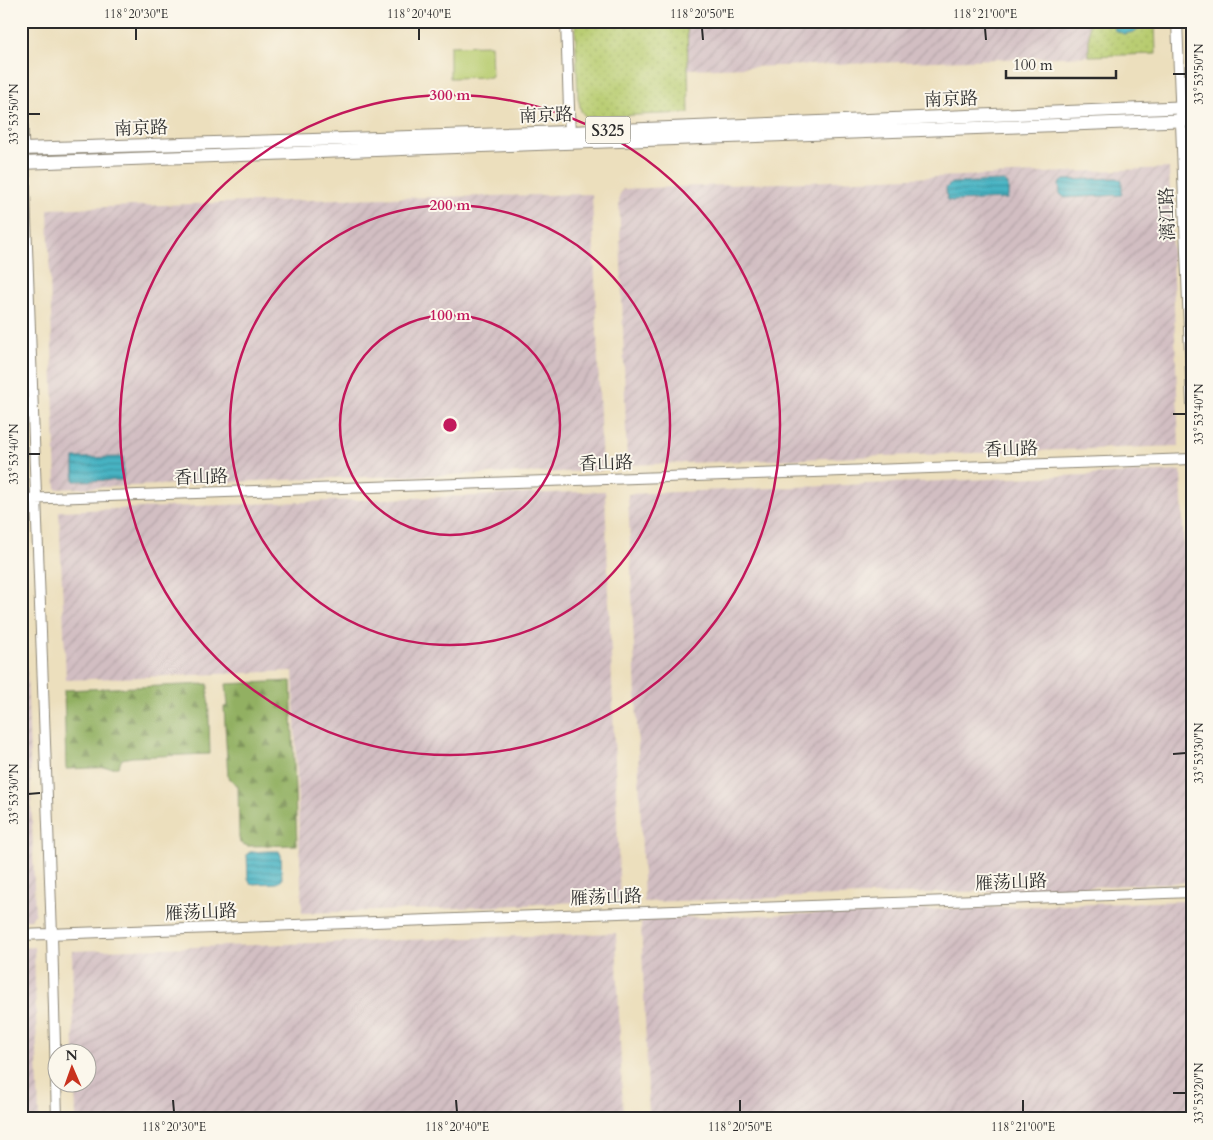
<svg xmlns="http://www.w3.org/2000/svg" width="1213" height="1140" font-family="Cardo,'Noto Serif SC',serif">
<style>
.industrial{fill:url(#industrial-furrows)}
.grass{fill:url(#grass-dots);stroke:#727c4e}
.forest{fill:url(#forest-firs);stroke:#5e6e46}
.park{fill:#b8cc70;stroke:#727c4e}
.water{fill:url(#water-rules);stroke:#386f77}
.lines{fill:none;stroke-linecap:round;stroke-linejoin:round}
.minor-casing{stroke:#8c8574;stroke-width:12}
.major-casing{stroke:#8c8574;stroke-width:14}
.minor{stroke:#fff;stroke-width:10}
.major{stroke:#fff;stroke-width:12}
.ticks{fill:none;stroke:#2b2b2b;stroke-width:2}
.ring{fill:none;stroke:#c2185b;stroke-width:2.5}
.labels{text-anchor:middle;stroke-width:4;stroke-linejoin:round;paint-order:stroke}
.shield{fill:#fbf7ec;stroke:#696865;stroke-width:1}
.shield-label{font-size:16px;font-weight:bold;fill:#2b2b2b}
.street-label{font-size:18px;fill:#2b2b2b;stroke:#fbf7ec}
.centre{fill:#c2185b;stroke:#fbf7ec;stroke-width:2.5}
.ring-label{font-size:15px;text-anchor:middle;font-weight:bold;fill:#c2185b;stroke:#fbf7ec;stroke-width:4;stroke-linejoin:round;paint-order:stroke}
.neatline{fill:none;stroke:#2b2b2b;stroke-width:2}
.ticks-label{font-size:12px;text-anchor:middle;fill:#2b2b2b}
</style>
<defs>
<pattern id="industrial-furrows" width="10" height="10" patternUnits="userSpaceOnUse" patternTransform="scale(1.25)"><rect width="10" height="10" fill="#d2bec2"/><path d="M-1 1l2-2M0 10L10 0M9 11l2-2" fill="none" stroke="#b4a3a7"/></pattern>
<pattern id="grass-dots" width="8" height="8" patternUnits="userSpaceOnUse" patternTransform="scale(1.25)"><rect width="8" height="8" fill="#b8cc70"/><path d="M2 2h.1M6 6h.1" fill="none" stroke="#9eaf61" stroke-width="1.8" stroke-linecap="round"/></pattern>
<pattern id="forest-firs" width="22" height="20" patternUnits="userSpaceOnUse" patternTransform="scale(1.25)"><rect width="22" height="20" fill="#92b062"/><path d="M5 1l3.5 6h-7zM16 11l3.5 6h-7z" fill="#778f51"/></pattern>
<pattern id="water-rules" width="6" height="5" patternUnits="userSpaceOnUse" patternTransform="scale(1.25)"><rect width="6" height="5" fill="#46b3c3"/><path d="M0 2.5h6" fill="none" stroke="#3b929f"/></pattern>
</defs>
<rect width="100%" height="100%" fill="#fbf7ec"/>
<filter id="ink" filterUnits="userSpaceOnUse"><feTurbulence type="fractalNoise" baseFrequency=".02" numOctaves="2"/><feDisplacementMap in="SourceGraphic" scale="10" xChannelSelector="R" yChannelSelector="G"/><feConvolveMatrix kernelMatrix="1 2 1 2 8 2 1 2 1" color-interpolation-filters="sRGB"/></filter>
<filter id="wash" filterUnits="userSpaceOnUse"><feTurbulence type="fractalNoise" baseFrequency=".0096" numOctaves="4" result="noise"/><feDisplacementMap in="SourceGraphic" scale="20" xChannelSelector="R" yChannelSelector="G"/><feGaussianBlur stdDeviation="1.12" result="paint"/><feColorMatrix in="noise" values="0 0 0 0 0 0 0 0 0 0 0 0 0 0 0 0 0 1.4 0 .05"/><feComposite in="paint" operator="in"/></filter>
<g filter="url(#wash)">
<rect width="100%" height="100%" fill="#ecdfbd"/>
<!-- industrial -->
<path class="industrial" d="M 687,21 L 1155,21 L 1156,54 L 688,69 Z
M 1169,168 L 1179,446 L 627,465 L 619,196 L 623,189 Z
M 592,194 L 602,471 L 331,478 L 56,489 L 48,209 L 339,199 Z
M 21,354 L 27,488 L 21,488 Z
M 1181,471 L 1192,761 L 1192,882 L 1025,890 L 644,902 L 628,494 Z
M 605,491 L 620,900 L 439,909 L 302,913 L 293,671 L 66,680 L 59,511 Z
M 21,540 L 23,545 L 35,914 L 31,919 L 21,920 Z
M 1184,901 L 1190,907 L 1192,958 L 1192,1119 L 649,1119 L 641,923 L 648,919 Z
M 616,933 L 623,1119 L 76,1119 L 75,1083 L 88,1082 L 88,1052 L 74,1052 L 72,951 Z
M 34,947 L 39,1119 L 21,1119 L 21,948 Z"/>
<!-- grass -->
<path class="grass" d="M 575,21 L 687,21 L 689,113 L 586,117 L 581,111 L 578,97 Z
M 1089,21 L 1155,21 L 1156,54 L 1089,56 Z"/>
<!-- forest -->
<path class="forest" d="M 291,681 L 297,845 L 248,846 L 240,843 L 239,838 L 238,786 L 228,778 L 224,707 L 228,706 L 226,684 Z
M 208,684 L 210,754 L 132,757 L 122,759 L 118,767 L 66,769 L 64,690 Z"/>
<!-- park -->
<path class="park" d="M 491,45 L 492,77 L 450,78 L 450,46 Z"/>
<!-- water -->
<path class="water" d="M 1112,21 L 1140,21 L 1139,28 L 1134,32 L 1124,34 L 1114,30 Z
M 1117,178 L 1122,181 L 1122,194 L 1121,195 L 1065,198 L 1060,194 L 1059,184 L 1064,180 Z
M 1004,181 L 1008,184 L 1008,197 L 1007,199 L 952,201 L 947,200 L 946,188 L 951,183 Z
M 123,457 L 123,480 L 74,481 L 74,458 Z
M 268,851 L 279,851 L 281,855 L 282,880 L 277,883 L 251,884 L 248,878 L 247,854 L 250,852 Z"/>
</g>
<g filter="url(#ink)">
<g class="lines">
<defs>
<path id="minor" d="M 566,21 L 570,138
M 1177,21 L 1192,404
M 21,82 L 52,935 L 57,1119
M 1186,152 L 1188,135 L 1192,130
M 21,499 L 1192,459
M 21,935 L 1192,892"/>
<path id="major" d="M 21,149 L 570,132 L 1192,107
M 21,163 L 1192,120"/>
</defs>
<!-- minor casing -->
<use href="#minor" class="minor-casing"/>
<!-- major casing -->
<use href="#major" class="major-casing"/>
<!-- minor -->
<use href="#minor" class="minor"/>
<!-- major -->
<use href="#major" class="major"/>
</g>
</g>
<!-- ticks -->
<path class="ticks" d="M 136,28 L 136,40M 419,28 L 419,40M 702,28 L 703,40M 985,28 L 986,40M 1173,74 L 1186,74M 28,114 L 40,114M 1173,414 L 1186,414M 28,454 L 40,454M 1173,754 L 1186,753M 28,794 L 40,793M 1173,1093 L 1186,1093M 173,1100 L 174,1112M 456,1100 L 457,1112M 740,1100 L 740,1112M 1023,1100 L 1023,1112"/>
<!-- distance rings -->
<g class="ring">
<circle cx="450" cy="425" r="110"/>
<circle cx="450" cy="425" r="220"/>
<circle cx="450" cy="425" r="330"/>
</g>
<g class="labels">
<!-- shield labels -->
<rect class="shield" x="585.5" y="116.5" width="45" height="27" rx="4"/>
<g class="shield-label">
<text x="608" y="136">S325</text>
</g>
<!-- street labels -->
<g class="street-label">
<text transform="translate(951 99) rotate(-2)" y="6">南京路</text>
<text transform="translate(546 115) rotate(-2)" y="6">南京路</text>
<text transform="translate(141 128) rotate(-2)" y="6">南京路</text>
<text transform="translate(1167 214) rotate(-92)" y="6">漓江路</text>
<text transform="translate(1011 449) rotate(-2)" y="6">香山路</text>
<text transform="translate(606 463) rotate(-2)" y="6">香山路</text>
<text transform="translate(201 477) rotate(-2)" y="6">香山路</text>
<text transform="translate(1011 882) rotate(-2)" y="6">雁荡山路</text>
<text transform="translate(606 897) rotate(-2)" y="6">雁荡山路</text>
<text transform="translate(201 912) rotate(-2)" y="6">雁荡山路</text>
</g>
</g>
<circle cx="450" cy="425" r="8" class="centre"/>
<g class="ring-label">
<text x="450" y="100">300 m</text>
<text x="450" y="210">200 m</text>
<text x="450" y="320">100 m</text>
</g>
<!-- margin -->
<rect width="1213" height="1140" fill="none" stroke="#fbf7ec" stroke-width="55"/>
<!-- north arrow -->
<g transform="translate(72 1068) rotate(358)"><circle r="24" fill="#fbf7ec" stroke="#a8a59f"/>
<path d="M0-4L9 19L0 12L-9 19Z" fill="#c8321e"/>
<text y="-8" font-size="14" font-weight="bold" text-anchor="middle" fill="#2b2b2b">N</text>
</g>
<!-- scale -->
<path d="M1006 70v8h110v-8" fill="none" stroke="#2b2b2b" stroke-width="2.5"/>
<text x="1013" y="70" font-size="15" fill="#2b2b2b" stroke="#fbf7ec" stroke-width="4" paint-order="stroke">100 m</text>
<rect x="28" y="28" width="1158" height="1084" class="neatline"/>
<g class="ticks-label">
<text x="136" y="18">118°20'30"E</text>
<text x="419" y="18">118°20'40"E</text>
<text x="702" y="18">118°20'50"E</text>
<text x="985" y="18">118°21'00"E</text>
<text transform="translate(1199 74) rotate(-90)" y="4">33°53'50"N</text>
<text transform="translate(14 114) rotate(-90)" y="4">33°53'50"N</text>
<text transform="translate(1199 414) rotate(-90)" y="4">33°53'40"N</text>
<text transform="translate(14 454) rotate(-90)" y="4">33°53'40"N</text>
<text transform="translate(1199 753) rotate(-90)" y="4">33°53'30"N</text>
<text transform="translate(14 794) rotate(-90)" y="4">33°53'30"N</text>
<text transform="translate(1199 1093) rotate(-90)" y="4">33°53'20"N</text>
<text x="174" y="1131">118°20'30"E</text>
<text x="457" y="1131">118°20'40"E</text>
<text x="740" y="1131">118°20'50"E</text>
<text x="1023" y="1131">118°21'00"E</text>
</g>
</svg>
